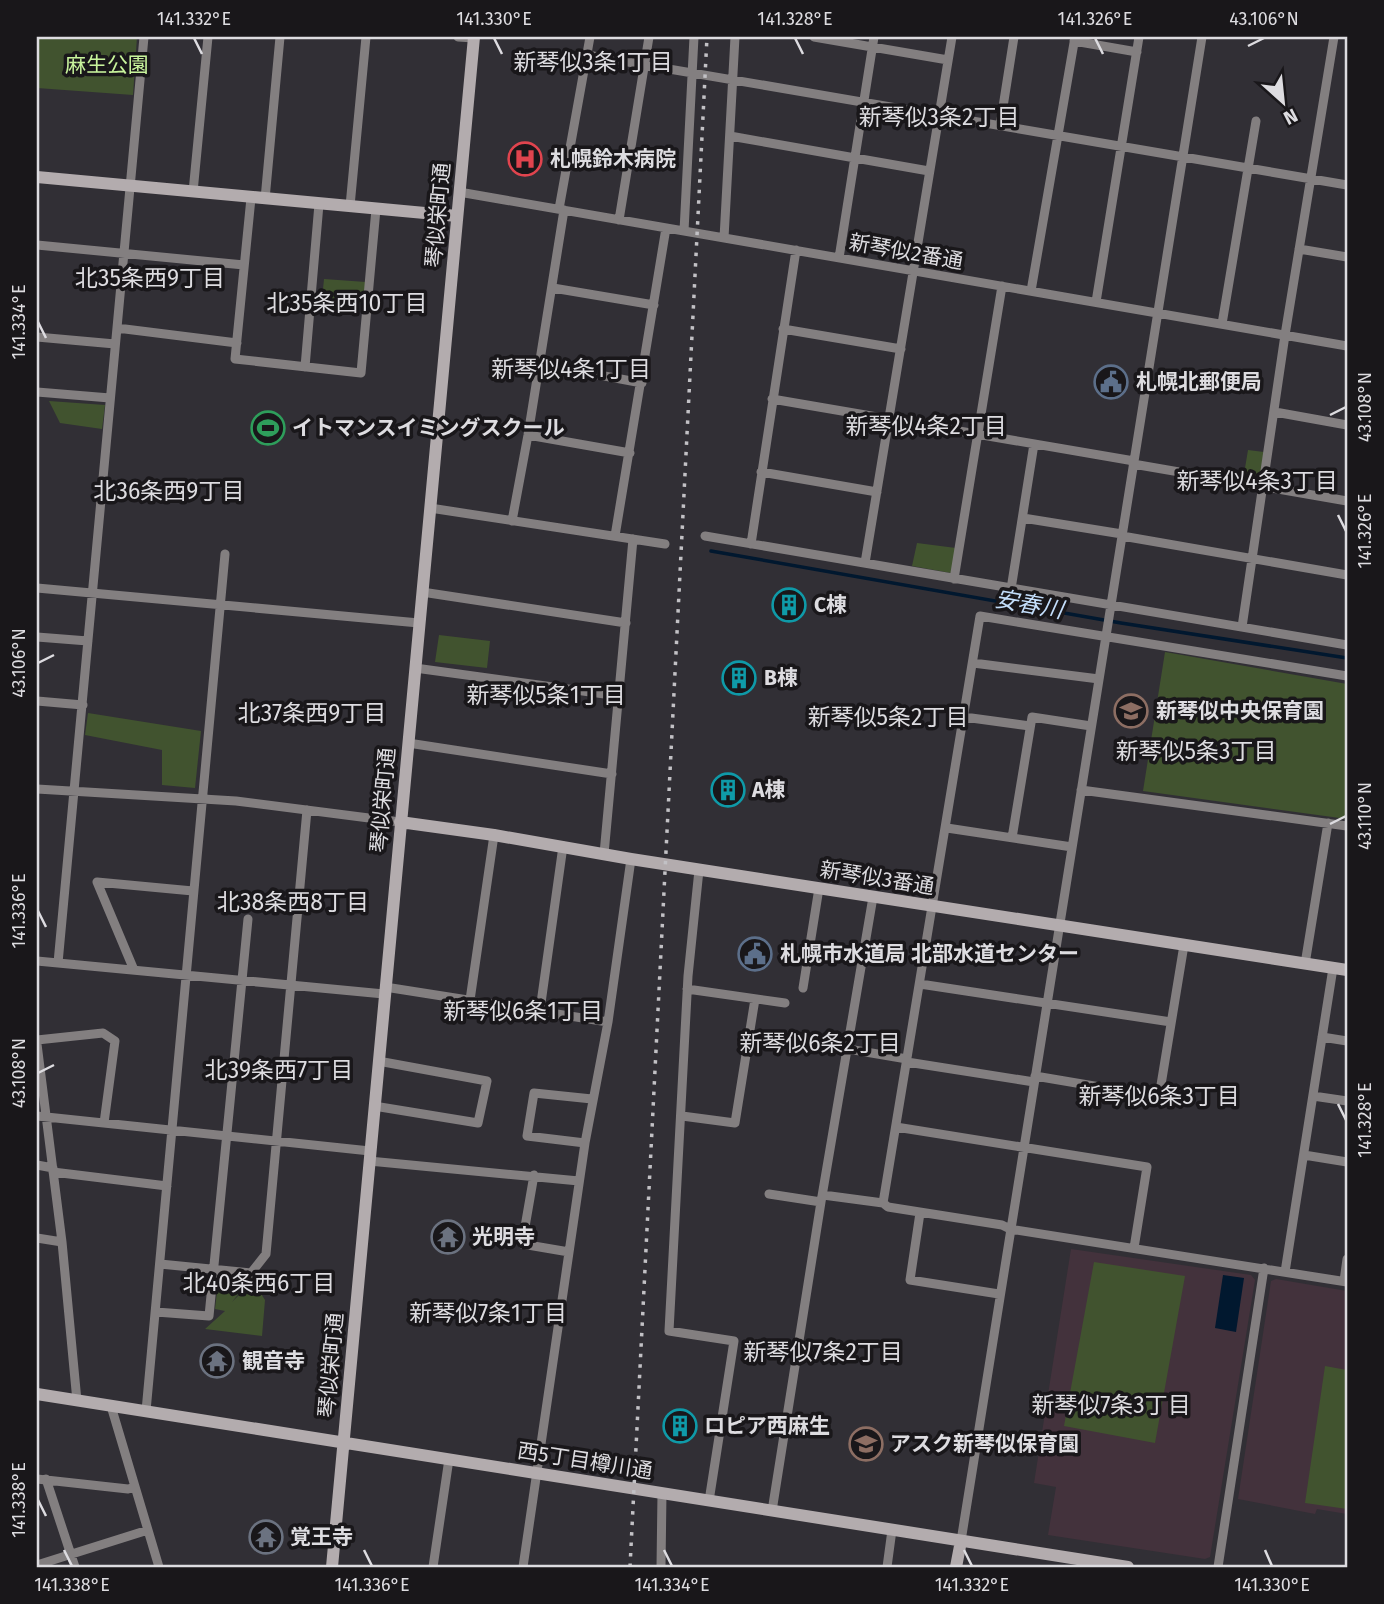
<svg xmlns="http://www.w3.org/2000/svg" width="1384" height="1604" font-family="'Fira Sans','Noto Sans JP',sans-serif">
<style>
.education{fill:#43323c}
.green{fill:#41532f}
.water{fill:#01182f}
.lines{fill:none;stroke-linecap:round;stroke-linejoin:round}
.stream{stroke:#01182f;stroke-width:3.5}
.street{stroke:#837f80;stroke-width:9}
.secondary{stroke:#b3acae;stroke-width:12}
.rail{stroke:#c2c1c5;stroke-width:3.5;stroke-dasharray:3.5 7;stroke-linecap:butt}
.ticks{fill:none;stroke:#dddce0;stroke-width:2.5}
.labels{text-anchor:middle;stroke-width:7;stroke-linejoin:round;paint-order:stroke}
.park-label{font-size:21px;fill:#c8f49c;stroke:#19171a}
.poi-label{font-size:21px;font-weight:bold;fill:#dddce0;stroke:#19171a;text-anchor:start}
.street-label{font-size:21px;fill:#dddce0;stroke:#19171a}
.neighbourhood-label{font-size:23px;fill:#dddce0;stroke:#19171a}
.water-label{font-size:23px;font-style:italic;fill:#c3defb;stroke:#19171a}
.neatline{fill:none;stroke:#dddce0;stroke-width:2.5}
.ticks-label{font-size:18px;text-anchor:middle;fill:#dddce0}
</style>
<rect width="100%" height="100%" fill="#312f35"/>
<!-- education -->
<path class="education" d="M 1071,1249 L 1251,1275 L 1255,1280 L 1210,1557 L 1205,1559 L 1048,1535 L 1056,1487 L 1034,1483 Z
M 1276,1279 L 1347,1291 L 1347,1514 L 1317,1509 L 1315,1514 L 1238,1499 L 1271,1281 Z"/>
<!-- green -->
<path class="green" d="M 37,37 L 137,37 L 133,95 L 37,88 Z
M 324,279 L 366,282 L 363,303 L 322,299 Z
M 49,401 L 105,405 L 102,429 L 60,423 Z
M 1248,450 L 1264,452 L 1260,477 L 1244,474 Z
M 917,543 L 956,548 L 951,573 L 912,566 Z
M 439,635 L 490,641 L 487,668 L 435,662 Z
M 1165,652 L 1347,684 L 1347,819 L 1143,791 Z
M 88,713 L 201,731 L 195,788 L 162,785 L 162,750 L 85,735 Z
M 1094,1262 L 1185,1276 L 1155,1443 L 1064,1426 Z
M 219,1274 L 252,1277 L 232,1302 L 253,1281 L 265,1300 L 262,1336 L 205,1329 L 225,1311 L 215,1309 Z
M 1325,1366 L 1347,1370 L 1347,1509 L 1305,1503 Z"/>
<!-- water -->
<path class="water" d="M 1223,1275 L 1244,1278 L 1236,1332 L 1215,1328 Z"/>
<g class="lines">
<!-- stream -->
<path class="stream" d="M 711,551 L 1121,623 L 1347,658"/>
<!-- street -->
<path class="street" d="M 458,37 L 474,38
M 814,37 L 948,60
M 1074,41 L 1137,52
M 587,55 L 1347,185
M 1000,126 L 1014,37
M 730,136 L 929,171
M 193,192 L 208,37
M 459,192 L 1347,346
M 251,198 L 235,359 L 361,373 L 376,209
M 265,199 L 280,37
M 350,206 L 366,37
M 559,209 L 590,37
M 619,220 L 649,37
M 684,231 L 694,37
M 724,238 L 735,37
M 37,245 L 244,265
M 1299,249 L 1347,257
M 839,258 L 874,37
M 553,288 L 654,305
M 1031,291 L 1075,37
M 1096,302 L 1139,37
M 1222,324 L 1256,121
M 117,328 L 237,343
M 783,329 L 901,349
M 37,337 L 115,344
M 540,364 L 642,383
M 305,367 L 319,204
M 37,392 L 110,398
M 772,399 L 1134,461
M 1275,412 L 1347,425
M 528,435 L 630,453
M 1133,464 L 1347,501
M 761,472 L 877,492
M 430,508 L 665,544
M 1023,518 L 1122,534
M 512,521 L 528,435 L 564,210
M 615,536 L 666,228
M 705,536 L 1347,645
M 1122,536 L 1347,575
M 751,544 L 796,250
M 865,563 L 952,37
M 954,579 L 1002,286
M 37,588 L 419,623
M 1011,589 L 1034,444
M 422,592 L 626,623
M 1242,627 L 1285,335 L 1334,37
M 37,637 L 88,641
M 973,663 L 1099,679
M 415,668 L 619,696
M 1347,676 L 980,616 L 883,1203 L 888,1207 L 1002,1225 L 1010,1229 L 1347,1282
M 37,701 L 83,705
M 964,717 L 1030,726
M 408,743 L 612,774
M 37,789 L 236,801 L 400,822
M 1081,790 L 1347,826
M 947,828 L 1072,847
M 1012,838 L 1032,717 L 1091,726
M 604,854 L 633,539
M 699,870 L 688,976 L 669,1331 L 734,1341 L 709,1501
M 37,961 L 384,994
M 58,963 L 144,37
M 1305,964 L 1328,823
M 134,970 L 97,882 L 193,891
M 920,984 L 1171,1022
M 385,987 L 608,1022
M 803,988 L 819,888
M 687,989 L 785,1003
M 470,1000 L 494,835
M 540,1010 L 563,846
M 1322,1037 L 1347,1041
M 37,1040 L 103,1033 L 115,1041 L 104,1123
M 37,1044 L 62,1242 L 77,1401
M 848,1049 L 907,1059
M 907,1062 L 1034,1082
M 1035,1076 L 1159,1097 L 1184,945
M 1313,1096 L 1347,1101
M 374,1106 L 478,1123 L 487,1081 L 378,1061
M 37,1116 L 370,1151
M 682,1116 L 735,1123 L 755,999
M 896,1127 L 1147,1167 L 1134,1248
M 585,1143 L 527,1136 L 534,1093 L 592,1099
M 1304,1155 L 1347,1162
M 369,1161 L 579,1181
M 37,1165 L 53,1168
M 53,1172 L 167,1186
M 534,1175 L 522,1244 L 569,1252
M 769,1194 L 821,1202
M 823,1195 L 883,1203
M 920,1213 L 910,1280 L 999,1294
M 37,1238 L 62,1242
M 160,1264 L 251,1273 L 266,1254 L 307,810
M 1285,1272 L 1333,968
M 1344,1281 L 1347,1259
M 156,1312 L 209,1316 L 248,919
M 111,1406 L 159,1567
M 146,1411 L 225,554
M 37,1479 L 128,1489 L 135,1487
M 46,1479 L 75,1567
M 772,1511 L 821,1202 L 873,897
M 961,1541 L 1202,37
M 37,1565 L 148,1530
M 433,1567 L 449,1459
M 523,1567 L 585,1143 L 608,1022 L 631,859
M 661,1567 L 662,1493
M 887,1567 L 892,1530
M 1218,1567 L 1264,1268"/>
<!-- secondary -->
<path class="secondary" d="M 37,177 L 457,216
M 400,822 L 494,835 L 631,859 L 1347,970
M 37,1394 L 1128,1567
M 332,1567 L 474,37
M 956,1567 L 961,1541"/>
<!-- rail -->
<path class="rail" d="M 630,1567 L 707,37"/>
</g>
<!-- ticks -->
<path class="ticks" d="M 194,38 L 202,54M 494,38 L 502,54M 795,38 L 803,54M 1095,38 L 1103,54M 1248,46 L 1264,38M 38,322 L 46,338M 1330,415 L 1346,407M 1338,515 L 1346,531M 38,663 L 54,655M 1330,824 L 1346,816M 38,911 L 46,927M 38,1073 L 54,1065M 1338,1104 L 1346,1120M 38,1500 L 46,1516M 64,1550 L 72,1566M 364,1550 L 372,1566M 664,1550 L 672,1566M 964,1550 L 972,1566M 1265,1550 L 1272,1566"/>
<!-- icons -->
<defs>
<symbol id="hospital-ring" viewBox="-11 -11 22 22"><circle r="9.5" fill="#19171a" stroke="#e0444e" stroke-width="1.5"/><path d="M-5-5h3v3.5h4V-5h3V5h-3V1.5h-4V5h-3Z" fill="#e0444e"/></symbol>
<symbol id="civic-ring" viewBox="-11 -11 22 22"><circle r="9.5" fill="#19171a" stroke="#5c6f8a" stroke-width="1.5"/><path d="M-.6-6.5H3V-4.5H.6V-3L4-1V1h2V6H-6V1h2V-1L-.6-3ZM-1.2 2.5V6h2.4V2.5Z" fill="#5c6f8a"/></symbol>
<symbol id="stadium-ring" viewBox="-11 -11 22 22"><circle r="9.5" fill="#19171a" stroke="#2e9e5b" stroke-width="1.5"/><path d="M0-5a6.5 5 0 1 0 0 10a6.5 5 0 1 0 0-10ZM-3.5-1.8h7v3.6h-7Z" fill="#2e9e5b"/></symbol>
<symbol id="building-ring" viewBox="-11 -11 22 22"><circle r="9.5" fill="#19171a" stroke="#0f9aa8" stroke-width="1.5"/><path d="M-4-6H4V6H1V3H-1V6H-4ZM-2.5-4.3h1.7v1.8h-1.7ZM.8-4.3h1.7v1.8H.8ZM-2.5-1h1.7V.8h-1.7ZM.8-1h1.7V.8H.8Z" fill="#0f9aa8"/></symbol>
<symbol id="school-ring" viewBox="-11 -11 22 22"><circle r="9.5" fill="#19171a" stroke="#8d6e63" stroke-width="1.5"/><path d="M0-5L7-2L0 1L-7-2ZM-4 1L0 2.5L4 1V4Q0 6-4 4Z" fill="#8d6e63"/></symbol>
<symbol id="temple-ring" viewBox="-11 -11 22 22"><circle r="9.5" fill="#19171a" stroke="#6b7280" stroke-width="1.5"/><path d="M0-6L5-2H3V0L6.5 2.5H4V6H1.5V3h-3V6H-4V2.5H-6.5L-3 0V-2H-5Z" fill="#6b7280"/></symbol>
</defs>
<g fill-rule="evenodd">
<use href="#hospital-ring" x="506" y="140" width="38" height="38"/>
<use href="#civic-ring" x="1092" y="363" width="38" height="38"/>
<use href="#stadium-ring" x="249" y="409" width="38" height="38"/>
<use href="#building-ring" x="770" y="586" width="38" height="38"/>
<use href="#building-ring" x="720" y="659" width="38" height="38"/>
<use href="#school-ring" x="1112" y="692" width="38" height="38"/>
<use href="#building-ring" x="709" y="771" width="38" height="38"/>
<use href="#civic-ring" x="736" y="935" width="38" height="38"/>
<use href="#temple-ring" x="429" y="1218" width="38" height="38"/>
<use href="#temple-ring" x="198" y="1342" width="38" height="38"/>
<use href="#building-ring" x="661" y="1407" width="38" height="38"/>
<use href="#school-ring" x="847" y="1425" width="38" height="38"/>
<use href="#temple-ring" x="247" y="1518" width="38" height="38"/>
</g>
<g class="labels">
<!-- park labels -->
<g class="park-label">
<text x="107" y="72">麻生公園</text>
</g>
<!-- poi labels -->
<g class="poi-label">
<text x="550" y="166">札幌鈴木病院</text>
<text x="1136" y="389">札幌北郵便局</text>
<text x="292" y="435">イトマンスイミングスクール</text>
<text x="814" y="612">C棟</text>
<text x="764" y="685">B棟</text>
<text x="1156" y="718">新琴似中央保育園</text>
<text x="752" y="797">A棟</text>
<text x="780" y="961">札幌市水道局 北部水道センター</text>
<text x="472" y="1244">光明寺</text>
<text x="242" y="1368">観音寺</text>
<text x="704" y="1433">ロピア西麻生</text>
<text x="890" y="1451">アスク新琴似保育園</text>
<text x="290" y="1544">覚王寺</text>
</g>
<!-- street labels -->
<g class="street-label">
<text transform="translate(438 215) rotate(-85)" y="7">琴似栄町通</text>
<text transform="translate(906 252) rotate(10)" y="7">新琴似2番通</text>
<text transform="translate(383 800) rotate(-85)" y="7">琴似栄町通</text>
<text transform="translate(877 878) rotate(9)" y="7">新琴似3番通</text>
<text transform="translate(331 1365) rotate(-85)" y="7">琴似栄町通</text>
<text transform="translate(585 1461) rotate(9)" y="7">西5丁目樽川通</text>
</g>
<!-- neighbourhood labels -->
<g class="neighbourhood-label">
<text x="593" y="70">新琴似3条1丁目</text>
<text x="939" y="125">新琴似3条2丁目</text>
<text x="150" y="286">北35条西9丁目</text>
<text x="347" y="311">北35条西10丁目</text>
<text x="571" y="377">新琴似4条1丁目</text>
<text x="926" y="434">新琴似4条2丁目</text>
<text x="1257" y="489">新琴似4条3丁目</text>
<text x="169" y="499">北36条西9丁目</text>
<text x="546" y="703">新琴似5条1丁目</text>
<text x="312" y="721">北37条西9丁目</text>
<text x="888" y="725">新琴似5条2丁目</text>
<text x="1196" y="759">新琴似5条3丁目</text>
<text x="293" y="910">北38条西8丁目</text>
<text x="523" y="1019">新琴似6条1丁目</text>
<text x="820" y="1051">新琴似6条2丁目</text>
<text x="279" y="1078">北39条西7丁目</text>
<text x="1159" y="1104">新琴似6条3丁目</text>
<text x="259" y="1291">北40条西6丁目</text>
<text x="488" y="1321">新琴似7条1丁目</text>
<text x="823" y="1360">新琴似7条2丁目</text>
<text x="1111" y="1413">新琴似7条3丁目</text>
</g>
<!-- water labels -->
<g class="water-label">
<text transform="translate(1029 604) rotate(10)" y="8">安春川</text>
</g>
</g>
<!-- border -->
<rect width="1384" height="1604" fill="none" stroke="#19171a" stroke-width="77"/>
<!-- north arrow -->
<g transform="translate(1283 102) rotate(153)" stroke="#19171a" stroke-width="5" paint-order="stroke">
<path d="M0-5L12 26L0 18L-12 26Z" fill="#dddce0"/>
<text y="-10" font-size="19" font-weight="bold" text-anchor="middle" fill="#dddce0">N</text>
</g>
<rect x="38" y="38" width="1308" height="1528" class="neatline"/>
<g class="ticks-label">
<text x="194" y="25">141.332°E</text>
<text x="494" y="25">141.330°E</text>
<text x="795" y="25">141.328°E</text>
<text x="1095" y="25">141.326°E</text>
<text x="1264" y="25">43.106°N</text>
<text transform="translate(19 322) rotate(-90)" y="6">141.334°E</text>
<text transform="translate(1365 407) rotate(-90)" y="6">43.108°N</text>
<text transform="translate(1365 531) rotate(-90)" y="6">141.326°E</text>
<text transform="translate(19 663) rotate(-90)" y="6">43.106°N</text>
<text transform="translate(1365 816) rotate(-90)" y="6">43.110°N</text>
<text transform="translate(19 911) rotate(-90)" y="6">141.336°E</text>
<text transform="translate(19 1073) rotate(-90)" y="6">43.108°N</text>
<text transform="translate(1365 1120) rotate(-90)" y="6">141.328°E</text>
<text transform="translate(19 1500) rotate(-90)" y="6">141.338°E</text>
<text x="72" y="1591">141.338°E</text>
<text x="372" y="1591">141.336°E</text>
<text x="672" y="1591">141.334°E</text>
<text x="972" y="1591">141.332°E</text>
<text x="1272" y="1591">141.330°E</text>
</g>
</svg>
